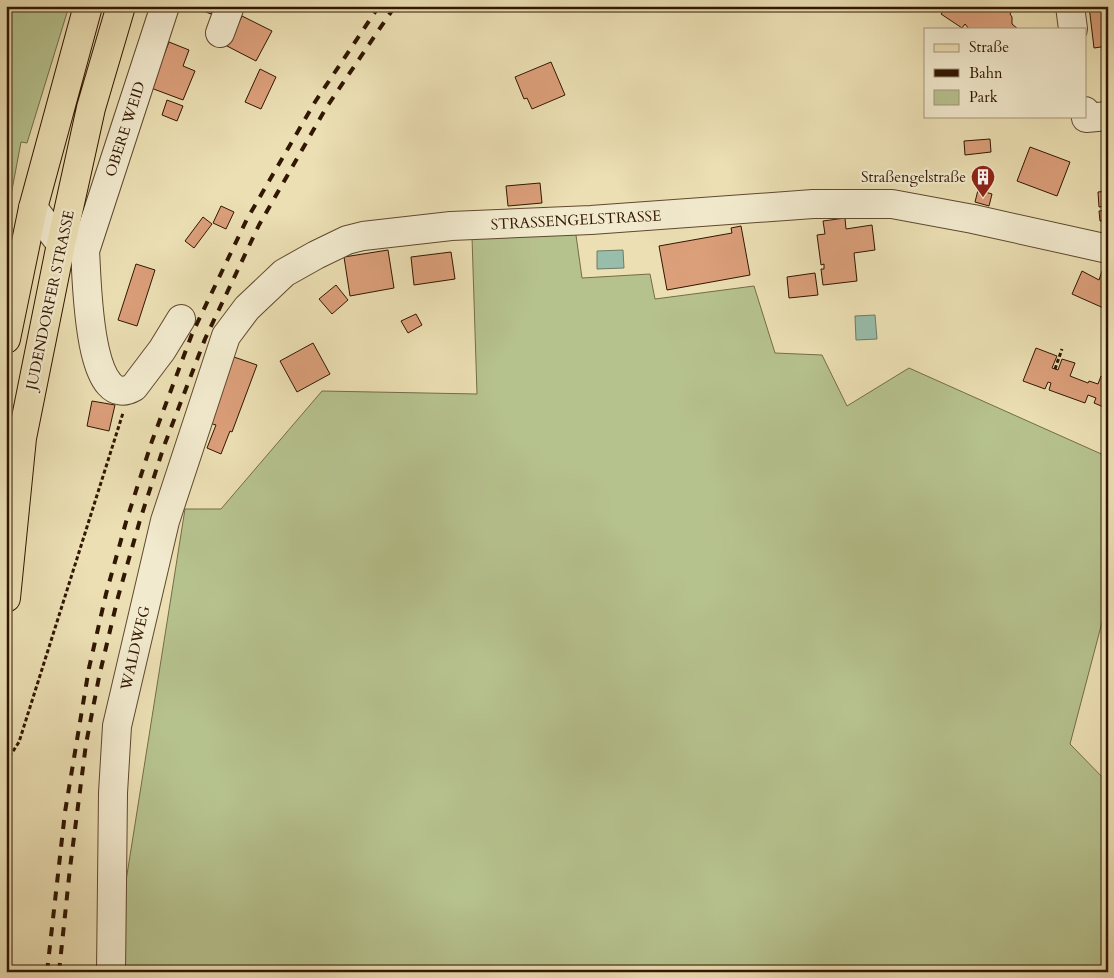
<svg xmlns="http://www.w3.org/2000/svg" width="1114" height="978" font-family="Cardo,serif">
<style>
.green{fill:#b6c28e;stroke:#746c48}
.water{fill:#98bdab;stroke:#6f7a67}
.building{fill:#db9f7a;stroke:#311601}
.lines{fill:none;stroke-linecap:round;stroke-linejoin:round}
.minor-casing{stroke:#60482e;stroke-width:30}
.major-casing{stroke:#311601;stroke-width:30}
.path{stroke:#311601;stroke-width:3;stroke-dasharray:4 2.5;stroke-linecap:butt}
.minor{stroke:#f2eace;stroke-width:28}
.major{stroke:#ebdfb3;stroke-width:28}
.rail{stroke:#311601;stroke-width:4;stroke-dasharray:9 9;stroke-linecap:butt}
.labels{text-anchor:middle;stroke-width:4.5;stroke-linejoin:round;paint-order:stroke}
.street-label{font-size:15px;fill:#311601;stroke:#f2eace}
.poi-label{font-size:15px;fill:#311601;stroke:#f2eace;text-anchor:end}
</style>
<rect width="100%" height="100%" fill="#ebdfb3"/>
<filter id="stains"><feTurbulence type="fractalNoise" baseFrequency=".004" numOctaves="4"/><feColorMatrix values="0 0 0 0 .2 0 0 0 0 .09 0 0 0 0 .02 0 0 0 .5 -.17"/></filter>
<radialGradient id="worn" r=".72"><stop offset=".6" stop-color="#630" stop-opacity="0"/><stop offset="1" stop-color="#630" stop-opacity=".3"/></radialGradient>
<!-- green -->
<path class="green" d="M 6,6 L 69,6 L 27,143 L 21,142 L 6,222 Z
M 575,228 L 582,278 L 650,274 L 655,299 L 754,286 L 775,353 L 822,355 L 847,406 L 909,368 L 1108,457 L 1108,611 L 1105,611 L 1070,744 L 1108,783 L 1108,972 L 119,972 L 126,881 L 185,509 L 221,509 L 322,391 L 477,394 L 472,237 Z"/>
<!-- water -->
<path class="water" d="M 623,250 L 624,268 L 597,269 L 597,251 Z
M 875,315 L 877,339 L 856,340 L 855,316 Z"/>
<!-- building -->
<path class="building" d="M 191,6 L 214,6 L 211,14 Z
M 947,6 L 1015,6 L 1010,14 L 1012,17 L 1012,24 L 1018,29 L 969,29 L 965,24 L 962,28 L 941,14 Z
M 1089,6 L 1108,6 L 1108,46 L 1094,48 Z
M 242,16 L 272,31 L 256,61 L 227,46 Z
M 169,42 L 189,50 L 183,66 L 195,71 L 183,100 L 151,88 Z
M 551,62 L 565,95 L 532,109 L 527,98 L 524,99 L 515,77 Z
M 260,69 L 276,77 L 261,109 L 245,102 Z
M 167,100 L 183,106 L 177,121 L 162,115 Z
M 990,139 L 991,152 L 965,155 L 964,141 Z
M 1030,147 L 1070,162 L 1057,196 L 1017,181 Z
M 540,183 L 542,203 L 508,206 L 506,186 Z
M 978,190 L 992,194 L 989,206 L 975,202 Z
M 1108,191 L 1108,206 L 1099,207 L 1098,192 Z
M 221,206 L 234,212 L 226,229 L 213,223 Z
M 1108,210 L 1108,221 L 1100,221 L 1099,211 Z
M 203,217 L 212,224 L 194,248 L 185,241 Z
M 845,218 L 846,229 L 872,225 L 875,250 L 854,253 L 857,281 L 823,285 L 821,269 L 824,269 L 824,264 L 821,265 L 817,235 L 825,234 L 823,221 Z
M 741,226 L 750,275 L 667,290 L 659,246 L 732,233 L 731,228 Z
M 388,250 L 394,288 L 350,296 L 344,257 Z
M 451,252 L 455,279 L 414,285 L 411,257 Z
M 136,264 L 155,270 L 137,326 L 118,320 Z
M 1082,271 L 1099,280 L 1102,271 L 1108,274 L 1108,310 L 1072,294 Z
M 815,273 L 818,295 L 789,298 L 787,277 Z
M 336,285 L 348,300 L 332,314 L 319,299 Z
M 416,314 L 422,325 L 408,333 L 401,321 Z
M 313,343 L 330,374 L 297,392 L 280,361 Z
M 1036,348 L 1057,356 L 1052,368 L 1058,370 L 1062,359 L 1075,363 L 1070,376 L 1088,383 L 1089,381 L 1098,384 L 1101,376 L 1108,379 L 1108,404 L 1106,408 L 1094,403 L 1096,398 L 1088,395 L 1085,403 L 1049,390 L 1051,383 L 1048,382 L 1045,389 L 1023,381 Z
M 234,357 L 257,365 L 232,432 L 230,431 L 221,454 L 207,448 L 216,425 L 209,423 Z
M 92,401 L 115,405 L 109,431 L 87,426 Z"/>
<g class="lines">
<defs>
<path id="minor" d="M 1070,6 L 1073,29
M 220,33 L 230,6
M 1085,111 L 1086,118 L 1108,116
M 33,208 L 61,244 L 85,251 C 87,275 87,415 134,387 L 162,350 L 181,319
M 85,251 L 165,6
M 111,972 L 113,793 L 117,726 L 165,521 L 226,336 L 247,308 L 284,273 L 316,255 L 347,240 L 363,236 L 451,226 L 591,220 L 813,204 L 892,204 L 973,219 L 1108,249"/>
<path id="major" d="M 6,339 L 33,208 L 88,6
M 6,598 L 22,438 L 61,244 L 91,108 L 121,6"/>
</defs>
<!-- minor casing -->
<use href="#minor" class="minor-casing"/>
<!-- major casing -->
<use href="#major" class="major-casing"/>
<!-- path -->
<path class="path" d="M 1055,369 L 1062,349
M 6,762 L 19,742 L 123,413"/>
<!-- minor -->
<use href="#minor" class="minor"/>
<!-- major -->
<use href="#major" class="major"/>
<!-- rail -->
<path class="rail" d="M 47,972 L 65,812 L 89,668 L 106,594 L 126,522 L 152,441 L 192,334 L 247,219 L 315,102 L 379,6
M 59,972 L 70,868 L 86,744 L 99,677 L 118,597 L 140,520 L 164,446 L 205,339 L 259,225 L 326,108 L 395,6"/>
</g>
<!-- icons -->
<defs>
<symbol id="building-pin" viewBox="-11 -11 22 30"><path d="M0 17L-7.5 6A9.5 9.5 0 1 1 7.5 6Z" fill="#8f2418" stroke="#f2eace"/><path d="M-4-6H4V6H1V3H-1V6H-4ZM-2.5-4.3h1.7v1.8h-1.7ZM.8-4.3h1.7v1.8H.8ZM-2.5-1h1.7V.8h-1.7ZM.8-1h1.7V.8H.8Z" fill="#fff"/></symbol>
</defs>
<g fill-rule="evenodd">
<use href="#building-pin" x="969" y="163" width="28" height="38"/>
</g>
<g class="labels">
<!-- street labels -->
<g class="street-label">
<text transform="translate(125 129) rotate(-72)" y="5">OBERE WEID</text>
<text transform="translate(576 220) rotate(-3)" y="5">STRASSENGELSTRASSE</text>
<text transform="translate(50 300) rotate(-78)" y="5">JUDENDORFER STRASSE</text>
<text transform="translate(135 648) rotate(-77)" y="5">WALDWEG</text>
</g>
<!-- poi labels -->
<g class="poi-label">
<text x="966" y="182">Straßengelstraße</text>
</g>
</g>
<!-- margin -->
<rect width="1114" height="978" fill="none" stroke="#ebdfb3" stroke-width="25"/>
<rect x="8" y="8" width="1099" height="963" fill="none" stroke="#311601" stroke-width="2.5"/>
<rect x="12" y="12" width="1089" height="953" fill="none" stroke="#311601"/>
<!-- legend -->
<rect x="924" y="28" width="162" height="90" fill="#f2eace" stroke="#a5957c"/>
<rect x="934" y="44" width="25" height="8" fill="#ebdfb3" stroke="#a5957c"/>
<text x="969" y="52" font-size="15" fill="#311601">Straße</text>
<rect x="934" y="69" width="25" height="8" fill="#311601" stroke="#a5957c"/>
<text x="969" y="78" font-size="15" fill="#311601">Bahn</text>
<rect x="934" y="90" width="25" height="15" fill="#b6c28e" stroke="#a5957c"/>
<text x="969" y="102" font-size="15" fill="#311601">Park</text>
<rect width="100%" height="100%" filter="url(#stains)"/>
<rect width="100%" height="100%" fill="url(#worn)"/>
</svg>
